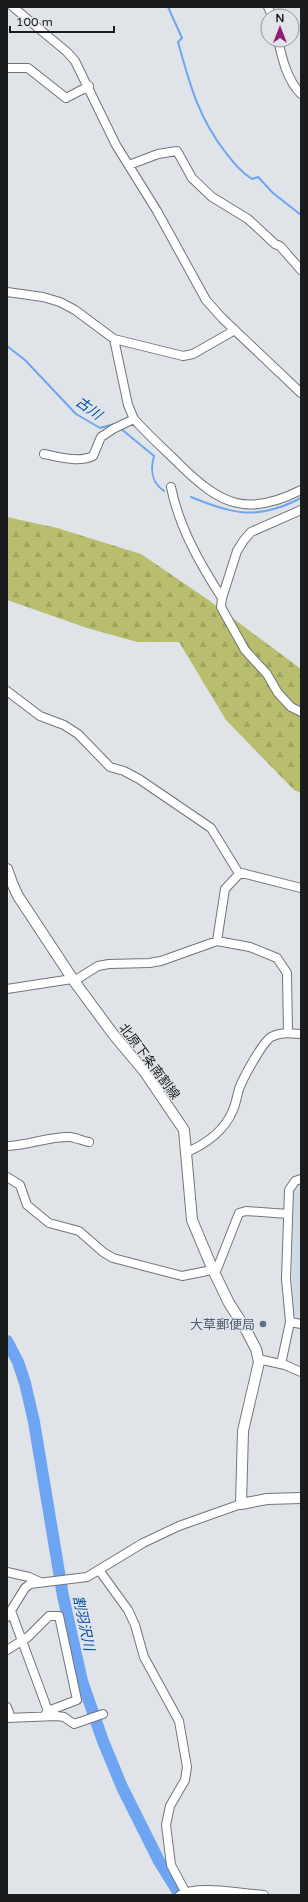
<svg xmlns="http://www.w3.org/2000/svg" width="308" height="1902" font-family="'Varela Round','Noto Sans JP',sans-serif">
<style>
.built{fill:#d0dbe4}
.forest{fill:url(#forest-firs)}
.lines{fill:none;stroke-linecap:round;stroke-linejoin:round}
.stream{stroke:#6ea5f2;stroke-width:2}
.river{stroke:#6ea5f2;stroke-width:12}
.minor-casing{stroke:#717579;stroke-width:10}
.major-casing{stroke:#717579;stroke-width:12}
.minor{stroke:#fff;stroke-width:8}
.major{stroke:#fff;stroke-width:10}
.service-dot{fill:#5c6f8a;stroke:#e0e4e8;stroke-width:1.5}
.labels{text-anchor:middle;stroke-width:3;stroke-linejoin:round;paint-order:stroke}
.street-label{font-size:13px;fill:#1a1b1d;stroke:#e0e4e8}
.service-label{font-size:13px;fill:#4e5e75;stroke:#e0e4e8;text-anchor:end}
.water-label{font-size:14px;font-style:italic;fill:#0250a9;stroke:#e0e4e8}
</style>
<defs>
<pattern id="forest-firs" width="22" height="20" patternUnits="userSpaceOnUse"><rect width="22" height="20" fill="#b8be6d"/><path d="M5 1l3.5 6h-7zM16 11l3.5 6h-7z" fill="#9ea35e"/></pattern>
</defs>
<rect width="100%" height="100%" fill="#e0e4e8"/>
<!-- built -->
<path class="built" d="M 301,1183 L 301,1320 L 298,1320 L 293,1313 L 291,1191 Z"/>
<!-- forest -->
<path class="forest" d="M 7,517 L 57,528 L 141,554 L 207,599 L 301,669 L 301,793 L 294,790 L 226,720 L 179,642 L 137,642 L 87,628 L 7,600 Z"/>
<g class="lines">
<!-- stream -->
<path class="stream" d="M 168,7 L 182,38 L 178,42 C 190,85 198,117 226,153 C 234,163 241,172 252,179 L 258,177 L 273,193 L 301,215
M 7,346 L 25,360 L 76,414 L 100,428 L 114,424 L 117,425
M 120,428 L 154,456 C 150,470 151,482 164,491
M 191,497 C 234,515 259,520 301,498"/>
<!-- river -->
<path class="river" d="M 7,1341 L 18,1362 L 25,1383 L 34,1422 L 63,1596 L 82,1681 L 103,1741 L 122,1787 L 159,1861 L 180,1895"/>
<defs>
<path id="minor" d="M 13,7 L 67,52 L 75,61 L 116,145 L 157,211 L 206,300 L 222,318 L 301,393
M 268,7 L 272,16
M 278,40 C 282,58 287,80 301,94
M 7,68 L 28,68 L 66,98 L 89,86
M 129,165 L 158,154 L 177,151 L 192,178 L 212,197 L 248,219 L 275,244 L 280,246 L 301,270
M 7,292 L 43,297 L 60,302 L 75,310 L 114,339 L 183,356 L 193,354 L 235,330
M 114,339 L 128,405 L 134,419 C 148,435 164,449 179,464 C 220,504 246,518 301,490
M 44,454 C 59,457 79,463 93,456 L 101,437 L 113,429 L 134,419
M 171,487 C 179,527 200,564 222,598
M 301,510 L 251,532 L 244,540 L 237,551 L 222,598 L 221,607 L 245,650 L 267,674 L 278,693 L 291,707 L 301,712
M 7,691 L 40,716 L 64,725 L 78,734 L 110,767 L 124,771 L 139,779 L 211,828 L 238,872 L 301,888
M 217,941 L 225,889 L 240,873
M 74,981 L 98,966 L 109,964 L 149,963 L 161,961 L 217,941 L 250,947 L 277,958 L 287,973 L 288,1033
M 7,989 L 72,979
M 7,1146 C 28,1146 49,1136 70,1137 C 77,1138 83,1141 89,1142
M 187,1152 C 206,1144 225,1130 233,1110 C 236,1103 237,1096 239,1089 C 243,1078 262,1043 271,1037 C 281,1032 290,1033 301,1034
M 7,1177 L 20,1185 L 27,1205 L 49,1223 L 79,1231 L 103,1252 L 113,1258 L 182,1276 L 217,1269 L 239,1213 L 246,1211 L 288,1214
M 290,1322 L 301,1324
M 258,1359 L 285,1365 L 301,1372
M 281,1364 L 290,1322 L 286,1279 L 289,1190 L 295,1181 L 301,1179
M 99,1570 L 128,1610 L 135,1625 L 144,1657 L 179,1721 L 187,1767 L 185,1780 L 170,1806 L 166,1825 L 171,1865 L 187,1895
M 7,1572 L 29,1577 L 40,1582
M 11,1611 L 48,1711
M 7,1617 L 25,1588 L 30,1584 L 87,1577 L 143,1543 L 179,1526 L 241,1504
M 7,1650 L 28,1637 L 49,1616 L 59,1616 L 77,1700 L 48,1711 L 45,1715
M 7,1707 L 11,1718
M 7,1718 L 57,1716 L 64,1717 L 74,1724 L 103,1714
M 180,1895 C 197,1884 243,1894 264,1895"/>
<path id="major" d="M 7,869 L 12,883 L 18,896 L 74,981 L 113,1034 L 144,1071 L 184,1130 L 192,1220 L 213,1270 L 229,1303 L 245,1328 L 256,1349 L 259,1362 L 243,1431 L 241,1504 L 267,1499 L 301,1498"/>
</defs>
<!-- minor casing -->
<use href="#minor" class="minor-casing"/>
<!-- major casing -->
<use href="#major" class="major-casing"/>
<!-- minor -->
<use href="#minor" class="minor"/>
<!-- major -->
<use href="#major" class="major"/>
</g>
<!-- markers -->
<circle class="service-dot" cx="263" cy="1324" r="4"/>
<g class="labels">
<!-- street labels -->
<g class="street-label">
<text transform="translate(150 1061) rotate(53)" y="5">北原下条南割線</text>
</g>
<!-- service labels -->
<g class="service-label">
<text x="255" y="1329">大草郵便局</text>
</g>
<!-- water labels -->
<g class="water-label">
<text transform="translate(89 408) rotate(36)" y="5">古川</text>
<text transform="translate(84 1623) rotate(78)" y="5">割羽沢川</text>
</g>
</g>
<!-- border -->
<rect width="308" height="1902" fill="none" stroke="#1a1b1d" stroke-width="16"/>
<!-- north arrow -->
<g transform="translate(280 28)"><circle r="19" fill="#e0e4e8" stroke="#919497"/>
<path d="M0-3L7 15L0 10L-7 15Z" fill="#931a77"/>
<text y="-6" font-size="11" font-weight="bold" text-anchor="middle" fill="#1a1b1d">N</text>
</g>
<!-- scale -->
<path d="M10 26v6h104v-6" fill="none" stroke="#1a1b1d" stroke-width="2"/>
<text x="16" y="26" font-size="12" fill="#1a1b1d" stroke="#e0e4e8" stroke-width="3" paint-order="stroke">100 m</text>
</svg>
